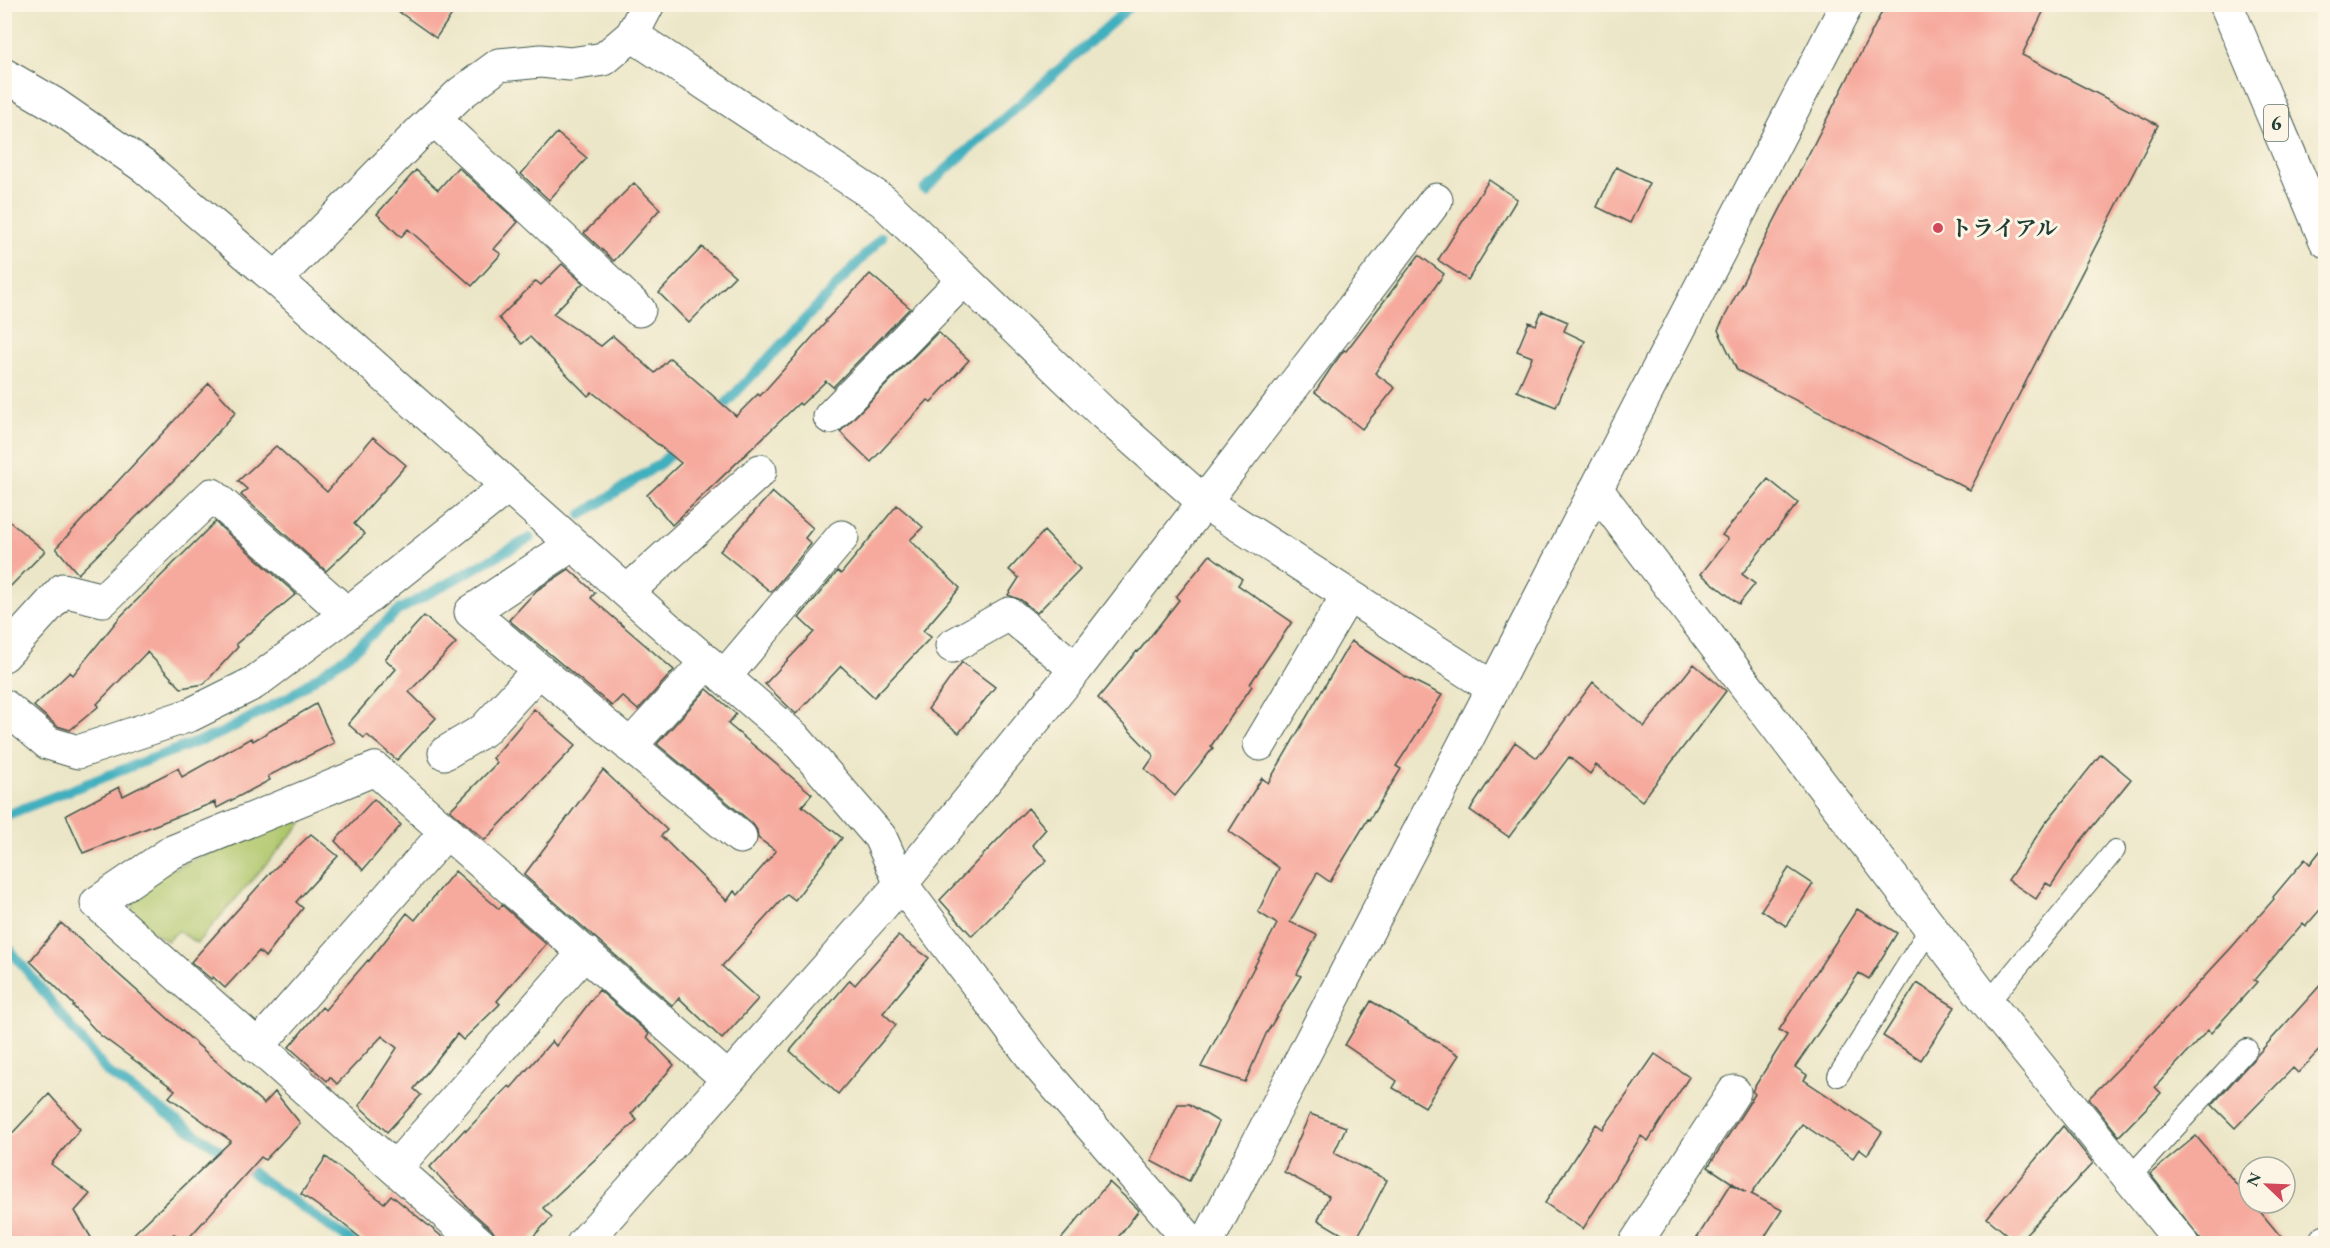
<svg xmlns="http://www.w3.org/2000/svg" width="2330" height="1248" font-family="'EB Garamond','Noto Serif JP',serif">
<style>
.green{fill:#afc66b;stroke:#678250;stroke-width:1.5}
.lines{fill:none;stroke-linecap:round;stroke-linejoin:round}
.stream{stroke:#41afbe;stroke-width:10}
.building{fill:#f6aa9e}
.service-casing{stroke:#3e564a;stroke-width:22}
.minor-casing{stroke:#3e564a;stroke-width:35}
.trunk-casing{stroke:#3e564a;stroke-width:35}
.service{stroke:#fff;stroke-width:20}
.minor{stroke:#fff;stroke-width:33}
.trunk{stroke:#fff;stroke-width:33}
.poi-dot{fill:#d1495b;stroke:#fcf5e5;stroke-width:2}
.labels{text-anchor:middle;stroke-width:6;stroke-linejoin:round;paint-order:stroke}
.shield{fill:#fcf5e5;stroke:#617469;stroke-width:1.5}
.shield-label{font-size:21px;font-weight:bold;fill:#1f3d34}
.poi-label{font-size:22px;font-weight:bold;fill:#1f3d34;stroke:#fcf5e5;text-anchor:start}
</style>
<rect width="100%" height="100%" fill="#fcf5e5"/>
<filter id="ink" filterUnits="userSpaceOnUse"><feTurbulence type="fractalNoise" baseFrequency=".0167" numOctaves="2"/><feDisplacementMap in="SourceGraphic" scale="12" xChannelSelector="R" yChannelSelector="G"/><feConvolveMatrix kernelMatrix="1 2 1 2 8 2 1 2 1" color-interpolation-filters="sRGB"/></filter>
<filter id="wash" filterUnits="userSpaceOnUse"><feTurbulence type="fractalNoise" baseFrequency=".008" numOctaves="4" result="noise"/><feDisplacementMap in="SourceGraphic" scale="24" xChannelSelector="R" yChannelSelector="G"/><feGaussianBlur stdDeviation="1.35" result="paint"/><feColorMatrix in="noise" values="0 0 0 0 0 0 0 0 0 0 0 0 0 0 0 0 0 1.4 0 .05"/><feComposite in="paint" operator="in"/></filter>
<g filter="url(#wash)">
<rect width="100%" height="100%" fill="#ece6c8"/>
<!-- green -->
<path class="green" d="M 292,818 L 302,823 L 197,943 L 178,931 L 167,941 L 133,919 C 131,898 133,893 149,879 Z"/>
<g class="lines">
<!-- stream -->
<path class="stream" d="M 924,189 L 1133,4
M 716,414 L 882,237
M 581,515 L 661,463 L 679,446
M 4,816 L 140,763 L 224,732 L 290,696 L 351,653 L 399,610 L 530,538
M 4,942 L 107,1072 L 355,1244"/>
</g>
<g id="blocks">
<!-- building -->
<path class="building" d="M 388,4 L 459,4 L 436,38 Z
M 1886,4 L 2047,4 L 2022,55 L 2158,125 L 1970,490 L 1737,370 L 1718,330 Z
M 557,133 L 587,158 L 549,200 L 521,174 Z
M 458,167 L 518,222 L 494,249 L 501,254 L 472,286 L 408,229 L 401,237 L 377,214 L 416,170 L 438,190 Z
M 1616,167 L 1649,183 L 1630,223 L 1597,207 Z
M 1489,180 L 1517,199 L 1468,280 L 1438,260 Z
M 634,183 L 660,209 L 614,261 L 584,233 Z
M 702,247 L 735,276 L 689,323 L 659,293 Z
M 1419,255 L 1444,274 L 1375,373 L 1395,388 L 1362,429 L 1315,392 L 1331,368 L 1344,350 L 1346,351 Z
M 562,264 L 583,283 L 553,314 L 601,346 L 613,336 L 655,373 L 670,358 L 736,416 L 758,394 L 760,396 L 826,322 L 825,321 L 870,274 L 910,308 L 833,387 L 826,381 L 801,405 L 799,403 L 672,525 L 647,495 L 681,463 L 592,392 L 588,396 L 530,337 L 522,344 L 499,318 L 536,281 L 541,285 Z
M 1542,311 L 1568,322 L 1564,331 L 1585,341 L 1556,407 L 1517,391 L 1532,357 L 1517,351 L 1529,322 L 1536,325 Z
M 938,332 L 969,360 L 931,402 L 928,400 L 871,462 L 840,432 Z
M 209,383 L 236,412 L 182,472 L 78,574 L 56,548 Z
M 373,437 L 406,465 L 354,524 L 365,534 L 326,571 L 241,495 L 247,489 L 238,481 L 276,446 L 327,492 Z
M 1768,479 L 1798,503 L 1742,574 L 1755,584 L 1739,604 L 1701,574 L 1728,539 L 1722,535 Z
M 772,492 L 813,528 L 805,538 L 811,544 L 771,592 L 720,551 Z
M 897,505 L 923,527 L 910,540 L 960,588 L 923,631 L 931,637 L 874,697 L 841,666 L 796,714 L 765,684 L 814,632 L 799,618 L 838,571 L 841,574 Z
M 4,517 L 45,551 L 4,593 Z
M 215,522 L 296,594 L 236,644 L 238,647 L 204,684 L 181,688 L 147,652 L 97,704 L 99,706 L 70,730 L 57,726 L 36,708 L 34,706 L 70,672 L 73,675 L 120,617 Z
M 1044,531 L 1080,569 L 1037,613 L 1021,600 L 1008,595 L 1019,578 L 1009,570 Z
M 1210,555 L 1242,579 L 1238,585 L 1292,622 L 1250,684 L 1252,686 L 1211,746 L 1213,748 L 1175,796 L 1145,769 L 1154,756 L 1098,698 L 1137,651 L 1138,652 L 1179,600 L 1176,597 Z
M 569,569 L 595,593 L 591,598 L 674,670 L 638,710 L 622,696 L 612,706 L 509,620 L 537,590 Z
M 424,616 L 456,643 L 409,692 L 436,718 L 397,760 L 367,735 L 364,738 L 348,724 L 396,669 L 385,659 Z
M 1351,641 L 1406,677 L 1442,695 L 1396,766 L 1401,769 L 1369,820 L 1368,819 L 1330,882 L 1317,873 L 1290,922 L 1317,935 L 1297,974 L 1301,976 L 1266,1034 L 1245,1082 L 1201,1067 L 1277,924 L 1258,912 L 1279,868 L 1229,831 L 1262,778 L 1268,783 Z
M 962,662 L 995,687 L 959,733 L 928,709 Z
M 1694,664 L 1726,691 L 1642,801 L 1596,765 L 1590,774 L 1569,757 L 1509,837 L 1470,810 L 1515,742 L 1537,758 L 1593,682 L 1644,727 Z
M 707,689 L 736,714 L 728,724 L 812,794 L 802,806 L 842,838 L 795,900 L 787,894 L 722,966 L 758,999 L 722,1039 L 679,998 L 673,1006 L 524,875 L 603,770 L 667,830 L 661,836 L 727,901 L 734,891 L 738,895 L 776,851 L 758,838 L 757,830 L 752,823 L 657,744 Z
M 316,704 L 334,743 L 268,776 L 270,780 L 217,808 L 215,802 L 83,853 L 66,815 L 119,787 L 123,796 L 178,768 L 182,777 L 251,738 L 253,741 Z
M 534,709 L 576,745 L 485,840 L 450,810 L 497,763 L 493,758 Z
M 2101,754 L 2131,779 L 2080,842 L 2051,886 L 2046,883 L 2036,899 L 2008,880 L 2044,825 Z
M 374,799 L 401,825 L 363,870 L 335,841 Z
M 1028,808 L 1046,829 L 1032,845 L 1047,860 L 972,936 L 940,900 Z
M 311,834 L 338,856 L 296,902 L 303,908 L 265,957 L 259,951 L 225,988 L 213,977 L 211,979 L 191,962 L 272,871 Z
M 2325,845 L 2325,904 L 2306,926 L 2303,923 L 2254,980 L 2257,982 L 2211,1033 L 2208,1030 L 2155,1087 L 2161,1093 L 2119,1136 L 2089,1098 L 2127,1060 L 2231,948 L 2274,899 L 2273,897 L 2305,859 L 2310,864 Z
M 1789,868 L 1813,884 L 1786,926 L 1761,910 Z
M 455,871 L 499,909 L 502,905 L 546,944 L 497,1001 L 500,1004 L 463,1040 L 457,1034 L 414,1089 L 421,1095 L 387,1132 L 359,1106 L 397,1048 L 382,1036 L 337,1084 L 330,1077 L 327,1081 L 289,1047 L 322,1007 L 325,1010 L 368,960 L 369,961 L 407,913 L 415,920 Z
M 1857,909 L 1897,933 L 1869,979 L 1859,973 L 1795,1067 L 1807,1075 L 1804,1080 L 1882,1132 L 1867,1155 L 1859,1149 L 1853,1158 L 1802,1124 L 1751,1194 L 1782,1210 L 1760,1244 L 1693,1244 L 1731,1184 L 1746,1192 L 1708,1167 L 1755,1094 L 1752,1091 L 1787,1035 L 1779,1030 Z
M 61,923 L 264,1104 L 275,1092 L 300,1123 L 265,1160 L 261,1157 L 186,1241 L 174,1234 L 161,1244 L 123,1244 L 231,1141 L 169,1097 L 175,1090 L 100,1035 L 73,1006 L 74,1005 L 30,961 Z
M 898,936 L 929,958 L 883,1013 L 896,1025 L 838,1094 L 790,1051 L 850,980 L 855,985 Z
M 2325,980 L 2325,1044 L 2298,1073 L 2293,1068 L 2235,1128 L 2212,1105 Z
M 1917,983 L 1955,1007 L 1921,1060 L 1883,1036 Z
M 599,990 L 649,1034 L 647,1037 L 674,1065 L 631,1114 L 637,1120 L 543,1208 L 552,1217 L 526,1244 L 501,1244 L 492,1230 L 473,1213 L 430,1167 L 465,1129 L 466,1131 L 509,1086 L 511,1088 L 552,1041 L 556,1046 Z
M 1371,1001 L 1459,1055 L 1425,1107 L 1393,1088 L 1397,1081 L 1345,1045 Z
M 1655,1054 L 1689,1077 L 1648,1141 L 1641,1136 L 1583,1229 L 1545,1203 L 1596,1124 L 1603,1129 Z
M 49,1094 L 80,1129 L 51,1164 L 90,1194 L 75,1211 L 95,1244 L 4,1244 L 4,1142 Z
M 1178,1104 L 1189,1104 L 1219,1122 L 1189,1181 L 1151,1161 Z
M 1310,1114 L 1346,1127 L 1334,1153 L 1387,1180 L 1355,1242 L 1318,1220 L 1329,1196 L 1284,1172 Z
M 2063,1126 L 2093,1163 L 2017,1243 L 1987,1218 Z
M 2196,1136 L 2249,1199 L 2249,1203 L 2253,1203 L 2287,1244 L 2205,1244 L 2200,1238 L 2150,1174 Z
M 326,1157 L 384,1203 L 391,1195 L 451,1244 L 368,1244 L 337,1219 L 301,1194 Z
M 1109,1182 L 1139,1210 L 1113,1244 L 1057,1244 Z"/>
</g>
</g>
<g filter="url(#ink)">
<use href="#blocks" fill-opacity="0" stroke="#3e564a" stroke-width="1.5"/>
<g class="lines">
<defs>
<path id="service" d="M 1988,1003 L 2115,850
M 1838,1076 L 1930,928
M 2130,1177 L 2247,1049"/>
<path id="minor" d="M 632,35 L 883,201 L 1102,412 L 1205,503 L 1493,688
M 4,75 L 54,104 L 145,167 L 276,279 L 666,627 L 794,737 L 880,837 L 901,884 L 1040,1067 L 1193,1244
M 434,119 L 639,310
M 276,279 L 419,133 L 461,93 L 499,65 L 541,61 L 570,64 L 604,59 L 632,35 L 648,4
M 830,417 L 964,279
M 1596,489 L 1988,1003 L 2183,1244
M 627,592 L 760,471
M 952,646 L 1009,614 L 1076,669
M 4,655 L 63,590 L 103,600 L 212,495 L 347,614
M 539,670 L 471,612 L 573,544
M 724,677 L 842,537
M 4,706 L 48,743 L 78,752 L 190,715 L 254,683 L 347,614 L 508,486
M 1260,744 L 1348,595
M 630,746 L 707,662
M 445,753 L 484,730 L 539,670 L 740,837
M 257,1047 L 447,831
M 396,1167 L 585,952
M 480,1244 L 97,903 L 172,852 L 375,769 L 728,1079
M 583,1244 L 901,884 L 1076,669 L 1436,200
M 1206,1244 L 1847,4
M 1635,1244 L 1734,1092
M 2324,1244 L 2326,1241"/>
<path id="trunk" d="M 2226,4 L 2326,241"/>
</defs>
<!-- service casing -->
<use href="#service" class="service-casing"/>
<!-- minor casing -->
<use href="#minor" class="minor-casing"/>
<!-- trunk casing -->
<use href="#trunk" class="trunk-casing"/>
<!-- service -->
<use href="#service" class="service"/>
<!-- minor -->
<use href="#minor" class="minor"/>
<!-- trunk -->
<use href="#trunk" class="trunk"/>
</g>
</g>
<!-- markers -->
<circle class="poi-dot" cx="1938" cy="228" r="6"/>
<g class="labels">
<!-- shield labels -->
<rect class="shield" x="2264" y="105" width="24" height="36" rx="4.5"/>
<g class="shield-label">
<text x="2276" y="130">6</text>
</g>
<!-- poi labels -->
<g class="poi-label">
<text x="1950" y="236">トライアル</text>
</g>
</g>
<!-- margin -->
<rect width="2330" height="1248" fill="none" stroke="#fcf5e5" stroke-width="24"/>
<!-- north arrow -->
<g transform="translate(2267 1185) rotate(293)"><circle r="28" fill="#fcf5e5" stroke="#a4ab9e" stroke-width="1.5"/>
<path d="M0-4.5L10 22L0 15L-10 22Z" fill="#d1495b"/>
<text y="-9" font-size="16" font-weight="bold" text-anchor="middle" fill="#1f3d34">N</text>
</g>
</svg>
